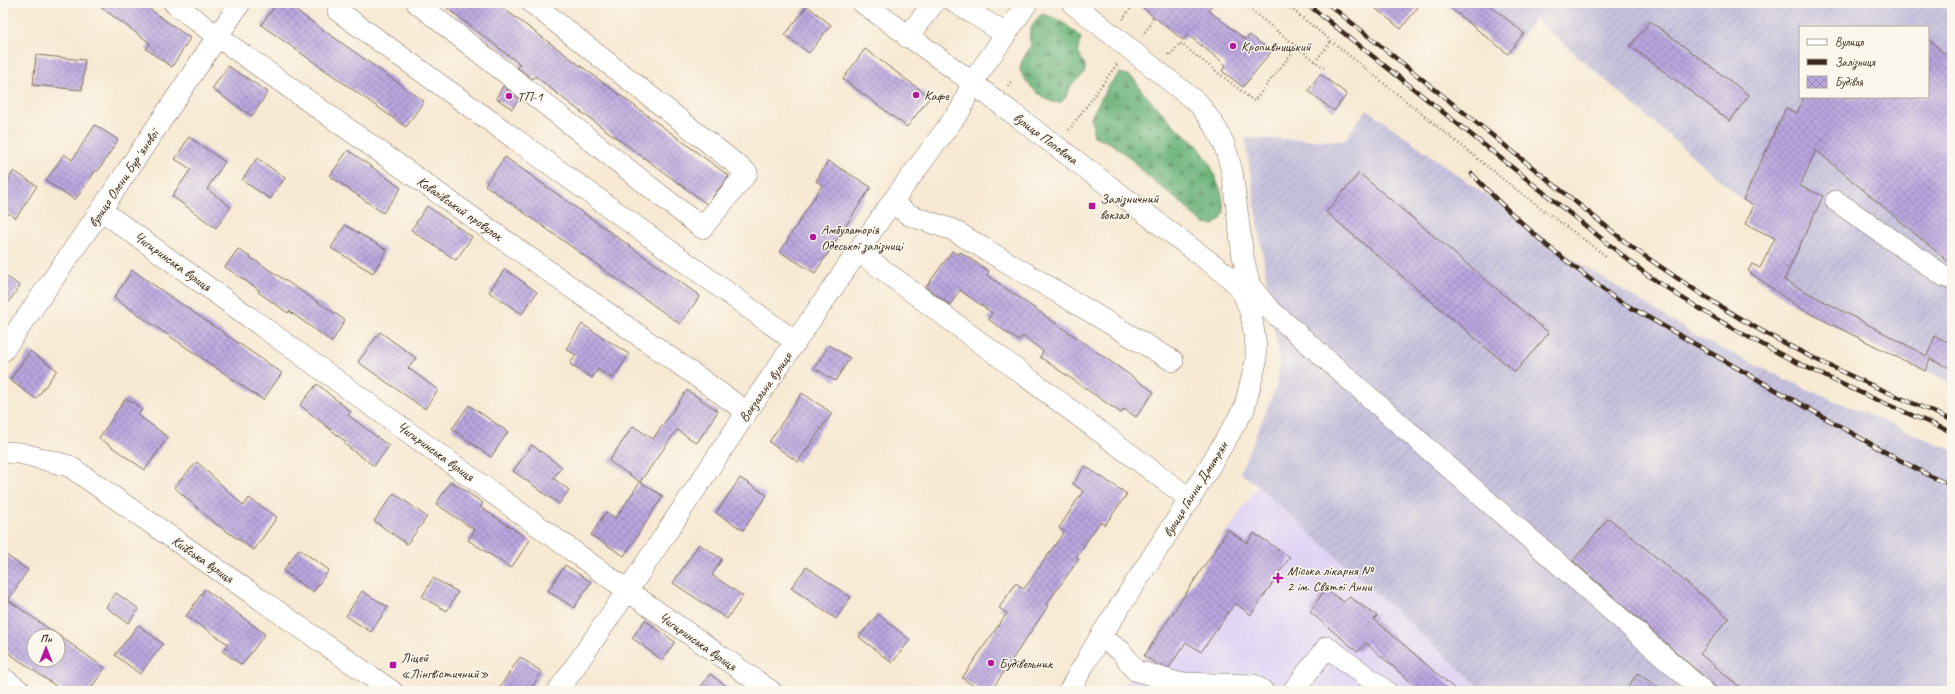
<svg xmlns="http://www.w3.org/2000/svg" width="1955" height="694" font-family="Caveat,sans-serif">
<style>
.built{fill:#e0d4f4}
.industrial{fill:url(#industrial-furrows);fill-rule:evenodd}
.forest{fill:url(#forest-firs);stroke:#526e4c}
.building{fill:url(#building-cross-hatch);fill-rule:evenodd}
.lines{fill:none;stroke-linecap:round;stroke-linejoin:round}
.minor-casing{stroke:#7d6d5d;stroke-width:22}
.path{stroke:#7d6d5d;stroke-width:2.5;stroke-dasharray:1 3;stroke-linecap:butt}
.minor{stroke:#fff;stroke-width:21}
.rail-casing{stroke:#3b2a1e;stroke-width:4.5}
.rail{stroke:#fbf7ec;stroke-width:3;stroke-dasharray:9;stroke-linecap:butt}
.poi-dot{fill:#b5179e;stroke:#fbf7ec;stroke-width:1.5}
.labels{text-anchor:middle;stroke-width:3;stroke-linejoin:round;paint-order:stroke}
.poi-label{font-size:14px;fill:#3b2a1e;stroke:#fbf7ec;text-anchor:start}
.street-label{font-size:14px;fill:#3b2a1e;stroke:#fbf7ec}
</style>
<defs>
<pattern id="industrial-furrows" width="10" height="10" patternUnits="userSpaceOnUse"><rect width="10" height="10" fill="#c4c0db"/><path d="M-1 1l2-2M0 10L10 0M9 11l2-2" fill="none" stroke="#a9a5bc"/></pattern>
<pattern id="forest-firs" width="22" height="20" patternUnits="userSpaceOnUse"><rect width="22" height="20" fill="#6ab37a"/><path d="M5 1l3.5 6h-7zM16 11l3.5 6h-7z" fill="#589263"/></pattern>
<pattern id="building-cross-hatch" width="8" height="8" patternUnits="userSpaceOnUse"><rect width="8" height="8" fill="#b9a6df"/><path d="M0 0l8 8M0 8l8-8" fill="none" stroke="#9887b4"/></pattern>
</defs>
<rect width="100%" height="100%" fill="#fbf7ec"/>
<filter id="ink" filterUnits="userSpaceOnUse"><feTurbulence type="fractalNoise" baseFrequency=".025" numOctaves="2"/><feDisplacementMap in="SourceGraphic" scale="8" xChannelSelector="R" yChannelSelector="G"/><feConvolveMatrix kernelMatrix="1 2 1 2 8 2 1 2 1" color-interpolation-filters="sRGB"/></filter>
<filter id="wash" filterUnits="userSpaceOnUse"><feTurbulence type="fractalNoise" baseFrequency=".012" numOctaves="4" result="noise"/><feDisplacementMap in="SourceGraphic" scale="16" xChannelSelector="R" yChannelSelector="G"/><feGaussianBlur stdDeviation="0.9" result="paint"/><feColorMatrix in="noise" values="0 0 0 0 0 0 0 0 0 0 0 0 0 0 0 0 0 1.4 0 .05"/><feComposite in="paint" operator="in"/></filter>
<g filter="url(#wash)">
<rect width="100%" height="100%" fill="#f7e9d3"/>
<!-- built -->
<path class="built" d="M 1258,486 L 1484,691 L 1121,691 Z"/>
<!-- industrial -->
<path class="industrial" d="M 1444,3 L 1952,3 L 1952,383 L 1857,338 L 1801,309 L 1756,277 L 1775,239 L 1745,224 L 1754,205 L 1743,200 L 1535,19 L 1508,54 ZM 1800,27 L 1928,27 L 1928,97 L 1800,97 Z
M 1367,109 L 1573,259 L 1701,339 L 1802,387 L 1952,450 L 1952,691 L 1484,691 L 1258,486 L 1240,472 L 1277,385 L 1280,367 L 1245,138 L 1344,141 Z"/>
<!-- forest -->
<path class="forest" d="M 1041,14 C 1058,17 1069,26 1081,38 C 1080,42 1078,47 1078,50 C 1078,57 1089,65 1084,73 C 1081,78 1074,81 1071,86 C 1068,91 1067,98 1061,102 C 1050,108 1020,80 1020,68 C 1021,60 1027,53 1031,46 C 1027,30 1032,26 1041,14 Z
M 1120,73 L 1127,75 L 1135,80 L 1141,90 L 1173,124 L 1198,146 L 1209,162 L 1222,194 L 1224,211 L 1221,219 L 1214,225 L 1204,224 L 1194,216 L 1184,205 L 1146,175 L 1129,157 L 1110,143 L 1094,136 L 1091,117 L 1108,86 Z"/>
<g id="blocks">
<!-- building -->
<path class="building" d="M 95,3 L 141,3 L 190,38 L 172,67 L 146,49 L 150,43 Z
M 277,3 L 285,3 L 424,101 L 406,127 L 261,25 Z
M 440,3 L 496,3 L 729,176 L 707,204 L 573,106 L 535,76 L 533,79 L 517,67 L 520,64 Z
M 1137,3 L 1214,3 L 1208,10 L 1246,40 L 1250,35 L 1271,52 L 1243,87 L 1222,71 L 1226,65 L 1188,35 L 1183,40 Z
M 1369,3 L 1421,3 L 1401,29 Z
M 1444,3 L 1487,3 L 1524,33 L 1508,54 Z
M 807,6 L 831,25 L 809,53 L 785,35 Z
M 1650,21 L 1749,95 L 1730,121 L 1630,46 Z
M 1928,39 L 1952,60 L 1952,265 L 1816,150 L 1800,186 L 1823,196 L 1784,280 L 1927,356 L 1935,336 L 1952,344 L 1952,369 L 1930,359 L 1925,371 L 1801,309 L 1748,271 L 1752,264 L 1760,268 L 1775,238 L 1745,224 L 1754,205 L 1743,200 L 1786,108 L 1797,113 L 1804,97 L 1928,97 Z
M 865,49 L 930,97 L 907,127 L 843,79 Z
M 36,55 L 85,60 L 82,90 L 33,85 Z
M 228,66 L 268,92 L 252,116 L 212,89 Z
M 1320,74 L 1347,94 L 1334,111 L 1308,91 Z
M 503,86 L 519,99 L 512,109 L 496,98 Z
M 95,125 L 118,140 L 98,171 L 96,170 L 75,200 L 46,181 L 64,154 L 72,160 Z
M 189,137 L 225,162 L 207,189 L 231,207 L 216,228 L 172,196 L 191,169 L 175,159 Z
M 348,150 L 401,188 L 383,213 L 330,176 Z
M 505,157 L 700,296 L 680,324 L 485,185 Z
M 257,158 L 285,178 L 270,199 L 242,180 Z
M 828,161 L 871,187 L 815,273 L 780,252 L 822,185 L 816,181 Z
M 14,171 L 37,186 L 16,218 L 3,210 L 3,187 Z
M 1359,173 L 1549,333 L 1515,372 L 1326,212 Z
M 427,206 L 472,237 L 456,260 L 411,230 Z
M 345,225 L 387,250 L 373,273 L 331,248 Z
M 238,249 L 345,320 L 332,342 L 289,311 L 288,313 L 258,292 L 259,290 L 225,267 Z
M 952,251 L 958,255 L 960,252 L 989,271 L 987,275 L 1154,392 L 1136,417 L 1124,409 L 1121,413 L 1040,357 L 1043,351 L 1023,336 L 1019,341 L 988,319 L 992,313 L 960,290 L 950,305 L 926,287 Z
M 505,269 L 537,292 L 522,314 L 489,292 Z
M 132,270 L 282,373 L 263,400 L 114,298 Z
M 3,274 L 20,286 L 3,310 Z
M 582,324 L 629,354 L 613,379 L 598,369 L 592,378 L 570,364 L 576,355 L 566,349 Z
M 380,332 L 416,358 L 408,368 L 438,390 L 425,409 L 358,362 Z
M 829,345 L 850,358 L 835,381 L 814,368 Z
M 30,351 L 57,370 L 36,399 L 10,380 Z
M 317,384 L 351,412 L 348,415 L 389,446 L 374,466 L 344,444 L 346,442 L 300,405 Z
M 687,390 L 718,411 L 697,443 L 677,430 L 640,482 L 609,461 L 633,426 L 653,439 Z
M 802,393 L 832,413 L 798,462 L 769,442 Z
M 126,398 L 142,409 L 138,415 L 168,437 L 145,470 L 99,438 Z
M 469,405 L 508,432 L 491,457 L 452,429 Z
M 532,445 L 562,467 L 553,478 L 569,490 L 559,504 L 513,471 Z
M 197,462 L 244,506 L 249,498 L 277,517 L 254,550 L 213,522 L 174,487 Z
M 1085,466 L 1127,494 L 1105,525 L 1100,522 L 1076,557 L 1079,559 L 1046,605 L 1048,606 L 991,691 L 981,691 L 962,678 L 1007,613 L 999,608 L 1016,583 L 1024,589 L 1064,532 L 1059,528 L 1083,491 L 1073,484 Z
M 740,478 L 767,495 L 743,530 L 716,513 Z
M 451,481 L 483,503 L 480,507 L 530,540 L 511,568 L 468,540 L 475,530 L 436,504 Z
M 640,482 L 663,496 L 624,556 L 591,535 L 606,512 L 616,518 Z
M 394,493 L 427,517 L 407,544 L 374,521 Z
M 1609,518 L 1729,618 L 1700,654 L 1745,691 L 1720,691 L 1573,561 Z
M 1228,530 L 1247,543 L 1254,533 L 1290,557 L 1251,615 L 1235,603 L 1201,652 L 1186,642 L 1169,668 L 1157,664 L 1144,656 Z
M 699,544 L 722,559 L 712,575 L 743,596 L 727,619 L 673,583 Z
M 299,549 L 329,570 L 313,592 L 283,571 Z
M 3,553 L 28,570 L 8,600 L 105,668 L 89,691 L 63,691 L 3,649 ZM 34,636 L 58,636 L 58,660 L 34,660 Z
M 565,565 L 591,582 L 574,608 L 548,591 Z
M 806,567 L 851,597 L 836,619 L 791,588 Z
M 433,578 L 458,592 L 447,611 L 422,597 Z
M 205,589 L 265,634 L 242,665 L 222,651 L 228,644 L 186,616 Z
M 1325,589 L 1344,602 L 1350,597 L 1377,616 L 1374,619 L 1457,691 L 1421,691 L 1366,643 L 1358,652 L 1310,612 Z
M 362,591 L 388,607 L 371,632 L 346,616 Z
M 116,593 L 139,609 L 128,623 L 106,607 Z
M 878,614 L 910,640 L 892,663 L 859,637 Z
M 645,620 L 675,642 L 662,660 L 632,638 Z
M 138,625 L 163,644 L 140,674 L 115,655 Z
M 520,657 L 542,672 L 529,691 L 497,691 Z
M 1637,673 L 1664,691 L 1626,691 Z
M 710,674 L 733,691 L 698,691 Z"/>
</g>
</g>
<g filter="url(#ink)">
<use href="#blocks" fill-opacity="0" stroke="#7d6d5d" stroke-width="1"/>
<g class="lines">
<defs>
<path id="minor" d="M 174,3 L 218,37 L 747,412
M 417,3 L 702,228 L 747,173 L 532,3
M 863,3 L 954,69 L 1227,275 L 1240,288 L 1245,298 L 1251,314 L 1256,346 L 1256,362 L 1244,409 L 1190,499 L 1100,637 L 1069,691
M 1072,3 L 1199,104 L 1216,128 L 1224,144 L 1232,171 L 1243,257 L 1250,286 L 1250,299
M 338,11 L 796,342
M 1006,34 L 1027,3
M 907,37 L 934,3
M 1836,201 L 1944,276 L 1952,279
M 892,202 L 909,215 L 953,230 L 1173,361
M 101,210 L 642,601 L 771,691
M 859,252 L 1190,499
M 1250,286 L 1268,308 L 1703,691
M 3,351 L 101,210 L 240,3
M 3,452 L 20,453 L 69,466 L 392,691
M 1100,637 L 1121,651 L 1135,670 L 1178,683 L 1254,685 L 1263,691
M 3,678 L 20,691
M 558,691 L 628,590 L 747,412 L 892,202 L 961,109 L 972,83 L 1006,34 L 956,3
M 1293,691 L 1327,647 L 1386,691"/>
</defs>
<!-- minor casing -->
<use href="#minor" class="minor-casing"/>
<!-- path -->
<path class="path" d="M 1242,3 L 1324,68
M 1284,3 L 1514,188 L 1606,256
M 1124,19 L 1123,18 L 1133,6 L 1129,3
M 1142,35 L 1151,24 L 1153,16
M 1168,54 L 1170,56 L 1180,43 L 1254,101 L 1297,47
M 1315,62 L 1331,41
M 1008,86 L 1012,80
M 1069,130 L 1118,63"/>
<!-- minor -->
<use href="#minor" class="minor"/>
<defs>
<path id="rail" d="M 1306,3 L 1646,274 C 1743,341 1843,387 1952,432
M 1327,3 L 1633,248 C 1667,271 1701,295 1736,316 C 1804,357 1879,389 1952,420
M 1472,174 L 1498,201 L 1545,244 L 1614,298 L 1894,457 L 1936,479 L 1952,485"/>
</defs>
<!-- rail casing -->
<use href="#rail" class="rail-casing"/>
<!-- rail -->
<use href="#rail" class="rail"/>
</g>
</g>
<!-- markers -->
<g class="poi-dot">
<circle cx="1233" cy="46" r="4"/>
<circle cx="916" cy="95" r="4"/>
<circle cx="509" cy="96" r="4"/>
<rect x="1088" y="202" width="8" height="8" rx="2"/>
<circle cx="813" cy="237" r="4"/>
<path d="M1276 572h4v4h4v4h-4v4h-4v-4h-4v-4h4z"/>
<circle cx="991" cy="663" r="4"/>
<rect x="389" y="661" width="8" height="8" rx="2"/>
</g>
<g class="labels">
<!-- poi labels -->
<g class="poi-label">
<text x="1241" y="51">Кропивницький</text>
<text x="924" y="100">Кафе</text>
<text x="517" y="101">ТП-1</text>
<text x="1100" y="203">Залізничний<tspan x="1100" dy="16">вокзал</tspan></text>
<text x="821" y="234">Амбулаторія<tspan x="821" dy="16">Одеської залізниці</tspan></text>
<text x="1287" y="575">Міська лікарня №<tspan x="1287" dy="16">2 ім. Святої Анни</tspan></text>
<text x="401" y="662">Ліцей<tspan x="401" dy="16">«Лінгвістичний»</tspan></text>
<text x="999" y="668">Будівельник</text>
</g>
<!-- street labels -->
<g class="street-label">
<text transform="translate(1046 138) rotate(37)" y="5">вулиця Поповича</text>
<text transform="translate(123 178) rotate(-56)" y="5">вулиця Олени Бурʼянової</text>
<text transform="translate(460 208) rotate(35)" y="5">Ковалівський провулок</text>
<text transform="translate(173 261) rotate(36)" y="5">Чигиринська вулиця</text>
<text transform="translate(765 387) rotate(-55)" y="5">Вокзальна вулиця</text>
<text transform="translate(436 451) rotate(36)" y="5">Чигиринська вулиця</text>
<text transform="translate(1195 489) rotate(-58)" y="5">вулиця Ганни Дмитрян</text>
<text transform="translate(203 559) rotate(35)" y="5">Київська вулиця</text>
<text transform="translate(698 641) rotate(35)" y="5">Чигиринська вулиця</text>
</g>
</g>
<!-- margin -->
<rect width="1955" height="694" fill="none" stroke="#fbf7ec" stroke-width="16"/>
<!-- legend -->
<rect x="1799" y="26" width="130" height="72" fill="#fbf7ec" stroke="#aea59a"/>
<rect x="1807" y="39" width="20" height="6" fill="#ffffff" stroke="#aea59a"/>
<text x="1835" y="46" font-size="12" fill="#3b2a1e">Вулиця</text>
<rect x="1807" y="59" width="20" height="6" fill="#3b2a1e" stroke="#aea59a"/>
<text x="1835" y="66" font-size="12" fill="#3b2a1e">Залізниця</text>
<rect x="1807" y="76" width="20" height="12" fill="url(#building-cross-hatch)" stroke="#aea59a"/>
<text x="1835" y="86" font-size="12" fill="#3b2a1e">Будівля</text>
<!-- north arrow -->
<g transform="translate(46 648)"><circle r="19" fill="#fbf7ec" stroke="#aea59a"/>
<path d="M0-3L7 15L0 10L-7 15Z" fill="#b5179e"/>
<text y="-6" font-size="11" font-weight="bold" text-anchor="middle" fill="#3b2a1e">Пн</text>
</g>
</svg>
